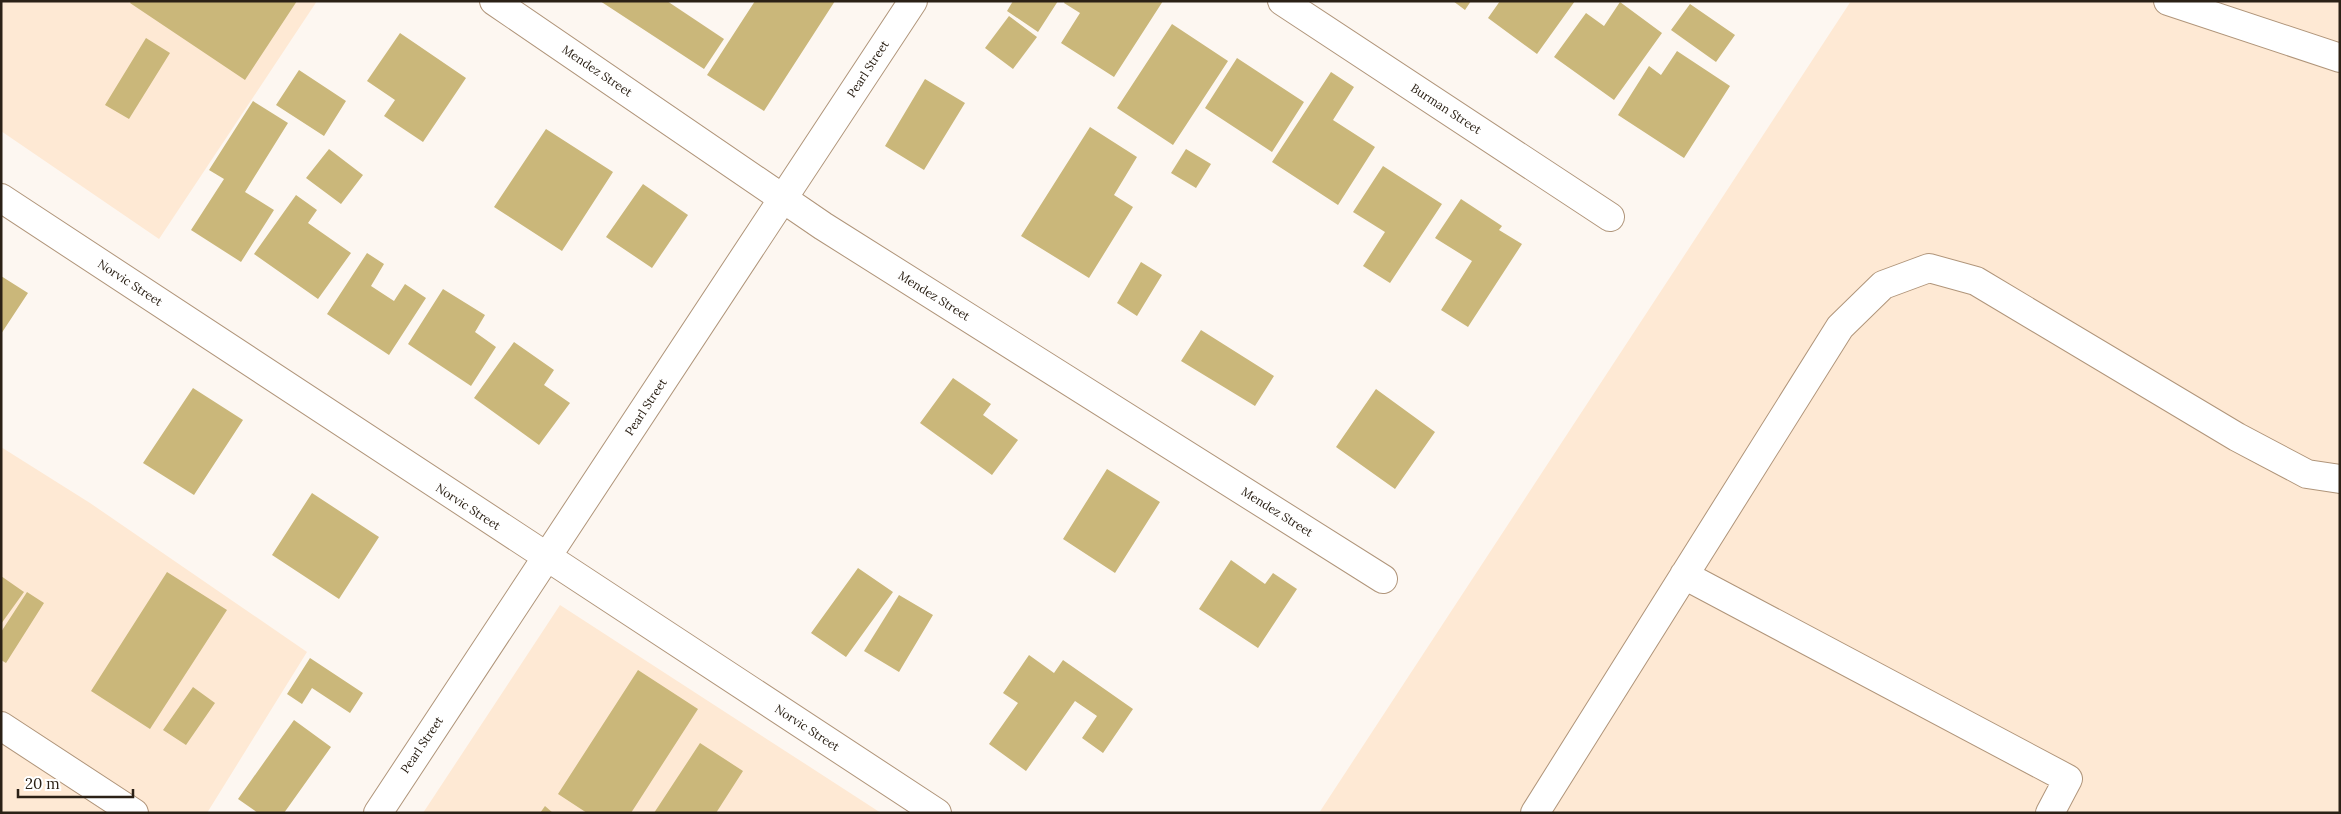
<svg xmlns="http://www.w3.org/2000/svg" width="2341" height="814" font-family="Lora,serif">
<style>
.built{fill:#fee9d4}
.building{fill:#cab77a}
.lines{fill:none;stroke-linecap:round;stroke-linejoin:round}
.minor-casing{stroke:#b0957a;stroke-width:30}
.minor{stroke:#fff;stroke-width:28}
.labels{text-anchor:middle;stroke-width:5;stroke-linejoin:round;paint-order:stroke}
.street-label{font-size:12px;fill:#2b2116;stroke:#fff}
</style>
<rect width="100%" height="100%" fill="#fdf7f1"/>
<!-- built -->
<path class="built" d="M 1,1 L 317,1 L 159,239 L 1,131 Z
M 1851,1 L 2340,1 L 2340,813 L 1319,813 Z
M 1,447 L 90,503 L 307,652 L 207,813 L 1,813 Z
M 560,605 L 881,813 L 423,813 Z"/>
<!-- building -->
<path class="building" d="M 131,1 L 297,1 L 245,80 L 130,3 Z
M 600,1 L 667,1 L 724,39 L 704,69 Z
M 755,1 L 835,1 L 764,111 L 707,75 Z
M 1013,1 L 1058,1 L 1038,32 L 1007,11 Z
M 1065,1 L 1163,1 L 1114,77 L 1061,43 L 1080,13 L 1064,3 Z
M 1453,1 L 1471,1 L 1465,10 Z
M 1500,1 L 1575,1 L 1537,54 L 1488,18 Z
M 1620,2 L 1662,33 L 1614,100 L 1554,57 L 1586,13 L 1604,26 Z
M 1690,4 L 1735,35 L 1716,62 L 1671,30 Z
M 1009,16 L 1037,37 L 1013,69 L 985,48 Z
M 1172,24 L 1228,61 L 1173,145 L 1117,108 Z
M 400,33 L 466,78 L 423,142 L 384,116 L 395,100 L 367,81 Z
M 146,38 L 170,53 L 129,119 L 105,105 Z
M 1677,51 L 1730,86 L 1684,158 L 1618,115 L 1649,66 L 1661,75 Z
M 1237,58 L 1304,102 L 1272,152 L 1205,108 Z
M 299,70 L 346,101 L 324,136 L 276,105 Z
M 1331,72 L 1354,87 L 1333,120 L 1375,147 L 1338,205 L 1272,162 Z
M 925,79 L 965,103 L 924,170 L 885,146 Z
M 253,101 L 288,123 L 245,192 L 274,210 L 241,262 L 191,230 L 224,179 L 209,170 Z
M 1090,127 L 1137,157 L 1114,195 L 1133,207 L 1089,278 L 1021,236 Z
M 546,129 L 613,172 L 562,251 L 494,207 Z
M 329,149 L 363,175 L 341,204 L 306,178 Z
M 1186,149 L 1211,164 L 1196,188 L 1171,173 Z
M 1383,166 L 1442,204 L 1390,283 L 1363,266 L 1385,232 L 1353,212 Z
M 643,184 L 688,215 L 652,268 L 606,237 Z
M 296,195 L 317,210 L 308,223 L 351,253 L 318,299 L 254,254 Z
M 1461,199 L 1502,226 L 1499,230 L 1522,244 L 1468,327 L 1441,310 L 1472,261 L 1435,238 Z
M 367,253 L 384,264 L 371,286 L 394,301 L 405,284 L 426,298 L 389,355 L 327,314 Z
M 1141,262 L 1162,275 L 1137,316 L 1117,303 Z
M 1,276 L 28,293 L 1,334 Z
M 443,289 L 485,315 L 475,332 L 496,347 L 471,386 L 408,344 Z
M 1201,330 L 1274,376 L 1255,406 L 1181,361 Z
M 514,342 L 554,370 L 544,385 L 570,403 L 539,445 L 474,398 Z
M 953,378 L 991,404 L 983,415 L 1018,440 L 992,475 L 920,423 Z
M 193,388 L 243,420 L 194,495 L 143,463 Z
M 1376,389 L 1435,432 L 1395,489 L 1336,447 Z
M 1107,469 L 1160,502 L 1115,573 L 1063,539 Z
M 312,493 L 379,537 L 339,599 L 272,555 Z
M 1231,560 L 1265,584 L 1273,573 L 1297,589 L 1258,648 L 1199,609 Z
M 858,568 L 893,592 L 846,657 L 811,633 Z
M 167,572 L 227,610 L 150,729 L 91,691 Z
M 1,576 L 24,592 L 1,624 Z
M 27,592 L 44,603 L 6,663 L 1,660 L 1,632 Z
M 899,595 L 933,615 L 899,672 L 864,651 Z
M 1029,655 L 1054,673 L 1063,660 L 1133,709 L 1103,753 L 1082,738 L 1097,716 L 1075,701 L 1026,771 L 989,744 L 1018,703 L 1003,693 Z
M 310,658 L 363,693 L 350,713 L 312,688 L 302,704 L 287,694 Z
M 638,670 L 698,709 L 631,813 L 587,813 L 558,794 Z
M 193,687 L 215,703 L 186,745 L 163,730 Z
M 294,720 L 331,747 L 284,813 L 258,813 L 238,799 Z
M 700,743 L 743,771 L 716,813 L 654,813 Z
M 545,806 L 553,813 L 540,813 Z"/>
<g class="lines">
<defs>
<path id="minor" d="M 494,1 L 823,226 L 1383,579
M 1282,1 L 1610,217
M 2168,1 L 2340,58
M 1,198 L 937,813
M 1684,575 L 2068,779 L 2050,813
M 1,726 L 134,813
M 378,813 L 913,1
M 1535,813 L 1840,327 L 1883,285 L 1929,268 L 1976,281 L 2237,437 L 2307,474 L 2340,479"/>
</defs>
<!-- minor casing -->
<use href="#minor" class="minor-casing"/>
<!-- minor -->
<use href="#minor" class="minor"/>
</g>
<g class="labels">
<!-- street labels -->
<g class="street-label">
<text transform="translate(868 69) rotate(-57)" y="4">Pearl Street</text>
<text transform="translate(597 71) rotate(34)" y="4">Mendez Street</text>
<text transform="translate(1446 109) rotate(33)" y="4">Burman Street</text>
<text transform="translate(130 283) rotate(33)" y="4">Norvic Street</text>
<text transform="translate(934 296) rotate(32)" y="4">Mendez Street</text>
<text transform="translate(646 407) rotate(-57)" y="4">Pearl Street</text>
<text transform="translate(468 507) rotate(33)" y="4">Norvic Street</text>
<text transform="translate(1277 512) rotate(32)" y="4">Mendez Street</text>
<text transform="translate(807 728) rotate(33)" y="4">Norvic Street</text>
<text transform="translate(422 745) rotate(-56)" y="4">Pearl Street</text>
</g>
</g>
<!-- border -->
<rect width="2341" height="814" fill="none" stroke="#2b2116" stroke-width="5"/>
<!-- scale -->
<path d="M18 789v8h115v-8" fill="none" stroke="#2b2116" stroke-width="2.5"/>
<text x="25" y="789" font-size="15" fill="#2b2116" stroke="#ffffff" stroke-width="4" paint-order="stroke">20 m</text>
</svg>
